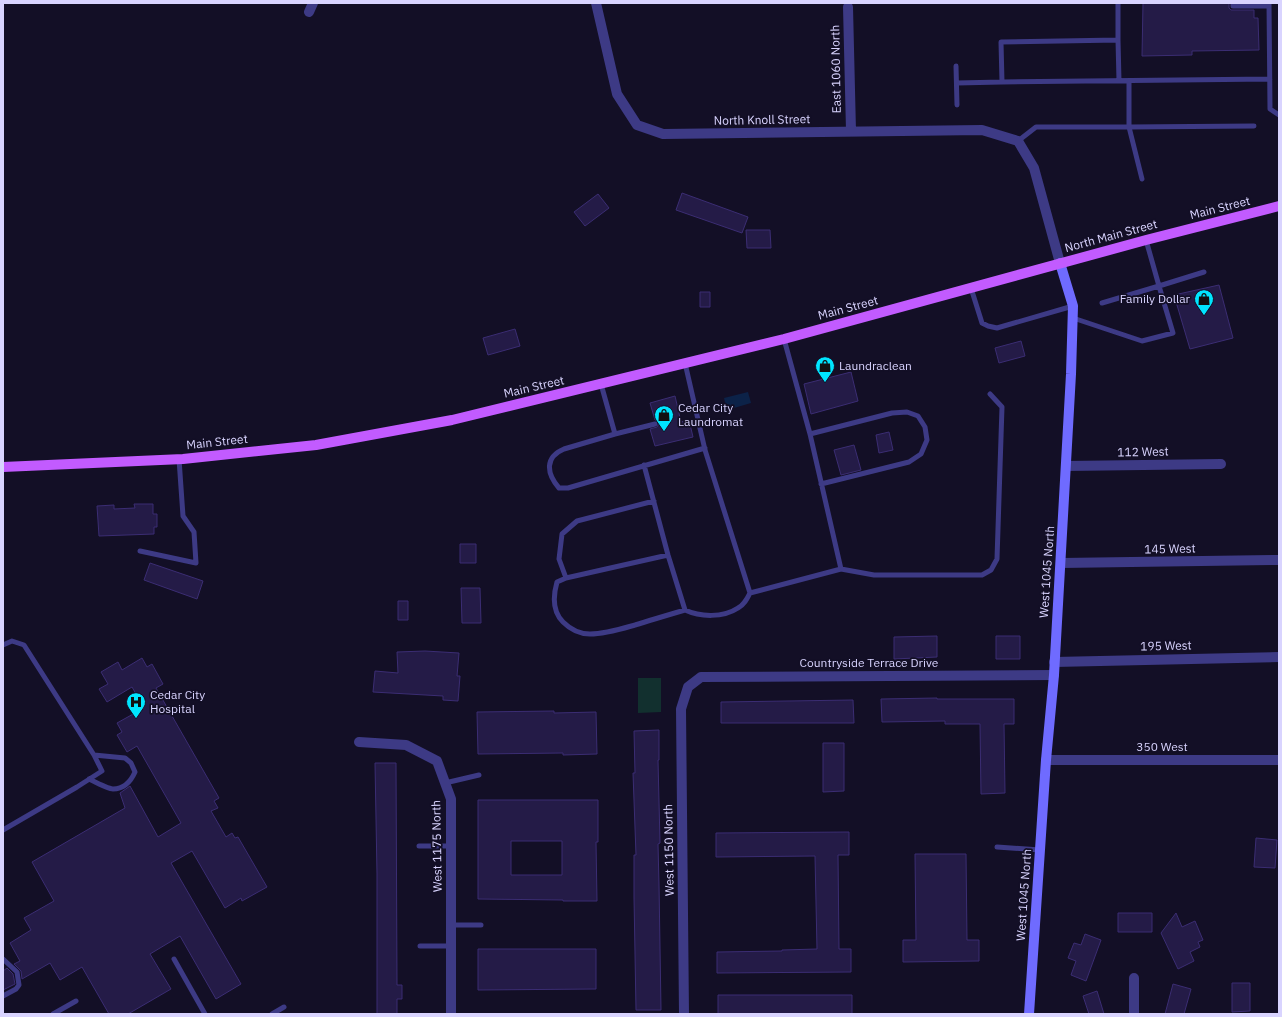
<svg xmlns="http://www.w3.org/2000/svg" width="1282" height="1017" font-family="'IBM Plex Sans',sans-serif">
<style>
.green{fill:#12302f}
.water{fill:#0c2248}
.building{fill:#241b47;stroke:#3b2d73;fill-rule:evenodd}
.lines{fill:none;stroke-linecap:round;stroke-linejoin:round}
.lane{stroke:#3d3a85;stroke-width:5}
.street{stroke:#3d3a85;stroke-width:10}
.secondary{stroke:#6f6bff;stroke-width:10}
.primary{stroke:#c25bff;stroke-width:10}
.labels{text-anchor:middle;stroke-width:3.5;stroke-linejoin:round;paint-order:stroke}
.street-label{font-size:12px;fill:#d9d4ff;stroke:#130f26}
.poi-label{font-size:12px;fill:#d9d4ff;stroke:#130f26;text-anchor:start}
</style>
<rect width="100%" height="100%" fill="#130f26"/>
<!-- green -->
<path class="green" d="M 638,678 L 661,678 L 661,712 L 638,713 Z"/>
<!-- water -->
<path class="water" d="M 748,392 L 751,403 L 727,410 L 724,398 Z"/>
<!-- building -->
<path class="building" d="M 1143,3 L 1229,3 L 1229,8 L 1231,10 L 1254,10 L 1254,18 L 1258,18 L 1259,50 L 1192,51 L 1192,55 L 1142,56 Z
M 682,193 L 748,217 L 742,233 L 676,210 Z
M 598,194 L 609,208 L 585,226 L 574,212 Z
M 746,230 L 770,230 L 771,248 L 747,248 Z
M 1219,285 L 1233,338 L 1190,349 L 1174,295 Z
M 700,292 L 710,292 L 710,307 L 700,307 Z
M 515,329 L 520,346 L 488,355 L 483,338 Z
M 1021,341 L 1025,356 L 999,363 L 995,348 Z
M 851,372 L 858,401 L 811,414 L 804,384 Z
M 675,396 L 681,422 L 689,420 L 693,437 L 655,446 L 650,429 L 657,427 L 659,423 L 658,421 L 655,420 L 650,403 Z
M 889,432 L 893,450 L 879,453 L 876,435 Z
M 854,445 L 861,470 L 841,475 L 834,450 Z
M 134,504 L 153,504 L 153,514 L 157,514 L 157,527 L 154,527 L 154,534 L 99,536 L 97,506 L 114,505 L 114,509 L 135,508 Z
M 460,544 L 476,544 L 476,563 L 460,563 Z
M 150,563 L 203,581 L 197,599 L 144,580 Z
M 461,588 L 480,588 L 481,623 L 462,623 Z
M 398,601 L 408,601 L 408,620 L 398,620 Z
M 937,636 L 937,657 L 894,659 L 894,637 Z
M 996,636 L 1020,636 L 1020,659 L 996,659 Z
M 425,651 L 459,653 L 457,676 L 460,676 L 458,701 L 443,700 L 443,696 L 373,692 L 375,671 L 398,673 L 397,652 Z
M 142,658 L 147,667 L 152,664 L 163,684 L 156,688 L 219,798 L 214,801 L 218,808 L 211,811 L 226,837 L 232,833 L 235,838 L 238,837 L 267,887 L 242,901 L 241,898 L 225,908 L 192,851 L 171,863 L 241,984 L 216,999 L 180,936 L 150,954 L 171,989 L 128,1014 L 109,1014 L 82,967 L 60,980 L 50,963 L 22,979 L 21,971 L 14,964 L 20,961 L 10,943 L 31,930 L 24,918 L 54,901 L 32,862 L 125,808 L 120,793 L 130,786 L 158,837 L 181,823 L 137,746 L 127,752 L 117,735 L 122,732 L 117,723 L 144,708 L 132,687 L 107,702 L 99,689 L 108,684 L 101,672 L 118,662 L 122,670 Z
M 937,698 L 937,699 L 1014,699 L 1014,724 L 1004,724 L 1005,793 L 981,794 L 980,724 L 945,724 L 945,721 L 882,722 L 881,699 Z
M 853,700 L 854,723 L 721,723 L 721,702 Z
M 554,711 L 554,713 L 596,712 L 597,754 L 563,755 L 563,753 L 478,754 L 477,712 Z
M 659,730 L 659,760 L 658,760 L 660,843 L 658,844 L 659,885 L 661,1010 L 636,1010 L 634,897 L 634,855 L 636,855 L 633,773 L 635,773 L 634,731 Z
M 823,743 L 844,743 L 844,791 L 823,792 Z
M 375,763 L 396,763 L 397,985 L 402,985 L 402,999 L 397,999 L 397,1014 L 377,1014 L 377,874 Z
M 478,800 L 598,800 L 598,842 L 596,842 L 597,901 L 563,901 L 563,900 L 478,899 ZM 511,841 L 562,841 L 562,875 L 511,875 Z
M 849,832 L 849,855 L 838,855 L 839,949 L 851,949 L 851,972 L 717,973 L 717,952 L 782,951 L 782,950 L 817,949 L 815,856 L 716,857 L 716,833 Z
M 1256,838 L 1277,840 L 1275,868 L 1254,867 Z
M 915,854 L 966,854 L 967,940 L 979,940 L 979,961 L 903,962 L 903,940 L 916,940 Z
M 1118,913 L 1152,913 L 1152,932 L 1118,932 Z
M 1176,913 L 1182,927 L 1195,921 L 1203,940 L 1198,942 L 1200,947 L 1190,952 L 1194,961 L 1178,969 L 1161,933 Z
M 1085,934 L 1101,940 L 1086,981 L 1071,975 L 1076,961 L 1068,958 L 1074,943 L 1081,945 Z
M 478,949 L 596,949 L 596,989 L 478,990 Z
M 7,968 L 13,974 L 15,984 L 3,990 L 3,971 Z
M 1232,983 L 1250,983 L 1250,1011 L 1232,1012 Z
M 1173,984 L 1191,989 L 1184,1014 L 1165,1014 Z
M 1097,991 L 1104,1014 L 1089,1014 L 1083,996 Z
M 718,995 L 852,995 L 852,1014 L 718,1014 Z"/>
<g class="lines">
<!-- lane -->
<path class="lane" d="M 1118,3 L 1118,40
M 1233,3 L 1233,6 L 1269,6
M 1269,3 L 1270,109 L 1279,115
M 956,66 L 957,105
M 1119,81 L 1118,40 L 1001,42 L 1002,82 L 1270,79
M 1129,81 L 1129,127 L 1254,126
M 957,83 L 1002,82
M 1018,141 L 1036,127 L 1129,127 L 1142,179
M 971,288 L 982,323 L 988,326 L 997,328 L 1073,306
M 1102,303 L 1159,286 L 1146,240
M 1073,318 L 1142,341 L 1173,333 L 1159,286 L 1204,272
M 784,339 L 810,434 L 841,569 L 874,575 L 982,575 L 991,570 L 997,559 L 1002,407 L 990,394
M 685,363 L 705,450 L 750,593 L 841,569
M 601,384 L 615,434 L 564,449 C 545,457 546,473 559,488 L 568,488 L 705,448
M 615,434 L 655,424
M 810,434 L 892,413 L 907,412 L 918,416 L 925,427 L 927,440 L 921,454 L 909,462 L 821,484
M 644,465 L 668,555 L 685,610 C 700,617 723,618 738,608 C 744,605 747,599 750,593
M 654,501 L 577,521 L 562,534 L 559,559 L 566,578 L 668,555
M 140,551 L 196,563 L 194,532 L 183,516 L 179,459
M 566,578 L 557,582 C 553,596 552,611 563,622 C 570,629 580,634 590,634 C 605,634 621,629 635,625 C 651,620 668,615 685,610
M 3,645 L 12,641 L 24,645 L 94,755 L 102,771 L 77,787 L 3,830
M 89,779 C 95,782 108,789 113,789 C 124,789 131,781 135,772 L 131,763 L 125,758 L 94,755
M 445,783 L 479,775
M 419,846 L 451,846
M 997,847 L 1040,850
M 451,925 L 481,925
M 420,946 L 451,946
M 3,959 L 17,972 L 19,985 L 16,989 L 3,996
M 174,959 L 205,1014
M 53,1014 L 76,1001
M 272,1014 L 284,1007"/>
<!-- street -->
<path class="street" d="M 596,3 L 617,94 L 637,125 L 663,134 L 982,130 L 1018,141 L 1034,168 L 1060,263
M 848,7 L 851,131
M 309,12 L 313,3
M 1066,466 L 1221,464
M 1061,563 L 1279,560
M 1054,662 L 1279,657
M 359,742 L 406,745 L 437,761 L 451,799 L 451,1014
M 1046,760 L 1279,760
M 1134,978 L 1134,1014
M 684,1014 L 681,709 L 688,687 L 701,677 L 1054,675"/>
<!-- secondary -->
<path class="secondary" d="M 1029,1014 L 1046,760 L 1054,675 L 1071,374 L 1073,306 L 1060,263"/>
<!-- primary -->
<path class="primary" d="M 3,467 L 183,459 L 316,445 L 452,420 L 784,339 L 1146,240 L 1279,206"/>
</g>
<!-- icons -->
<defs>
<symbol id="shop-pin" viewBox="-11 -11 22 30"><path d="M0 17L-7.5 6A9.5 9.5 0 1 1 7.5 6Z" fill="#00e5ff" stroke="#130f26"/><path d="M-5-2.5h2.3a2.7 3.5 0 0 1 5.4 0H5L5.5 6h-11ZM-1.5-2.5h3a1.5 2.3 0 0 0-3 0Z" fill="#111"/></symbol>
<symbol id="hospital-pin" viewBox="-11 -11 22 30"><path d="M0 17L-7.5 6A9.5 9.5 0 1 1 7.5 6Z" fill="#00e5ff" stroke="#130f26"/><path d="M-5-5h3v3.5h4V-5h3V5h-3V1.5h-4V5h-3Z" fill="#111"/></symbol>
</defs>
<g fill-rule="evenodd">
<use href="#shop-pin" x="1193" y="288" width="22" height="30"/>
<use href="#shop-pin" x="814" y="355" width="22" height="30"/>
<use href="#shop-pin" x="653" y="404" width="22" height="30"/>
<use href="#hospital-pin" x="125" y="691" width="22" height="30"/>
</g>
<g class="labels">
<!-- street labels -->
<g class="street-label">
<text transform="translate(836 69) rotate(-91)" y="4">East 1060 North</text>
<text transform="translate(762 120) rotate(-1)" y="4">North Knoll Street</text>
<text transform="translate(1220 208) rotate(-14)" y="4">Main Street</text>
<text transform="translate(1111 236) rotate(-15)" y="4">North Main Street</text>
<text transform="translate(848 308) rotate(-15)" y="4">Main Street</text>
<text transform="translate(534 387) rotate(-13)" y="4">Main Street</text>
<text transform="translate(217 442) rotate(-6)" y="4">Main Street</text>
<text transform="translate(1143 452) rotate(-1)" y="4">112 West</text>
<text transform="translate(1170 549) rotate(-1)" y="4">145 West</text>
<text transform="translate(1047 572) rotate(-86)" y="4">West 1045 North</text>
<text transform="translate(1166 646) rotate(-1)" y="4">195 West</text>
<text x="869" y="667">Countryside Terrace Drive</text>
<text x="1162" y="751">350 West</text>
<text transform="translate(437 846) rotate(-91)" y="4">West 1175 North</text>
<text transform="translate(669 850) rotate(-91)" y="4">West 1150 North</text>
<text transform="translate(1024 895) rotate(-86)" y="4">West 1045 North</text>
</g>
<!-- poi labels -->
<g class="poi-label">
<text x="1190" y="303" text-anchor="end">Family Dollar</text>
<text x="839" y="370">Laundraclean</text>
<text x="678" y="412">Cedar City<tspan x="678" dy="14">Laundromat</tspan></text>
<text x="150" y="699">Cedar City<tspan x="150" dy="14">Hospital</tspan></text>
</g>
</g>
<!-- border -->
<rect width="1282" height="1017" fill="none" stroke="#d9d4ff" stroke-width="8"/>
</svg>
